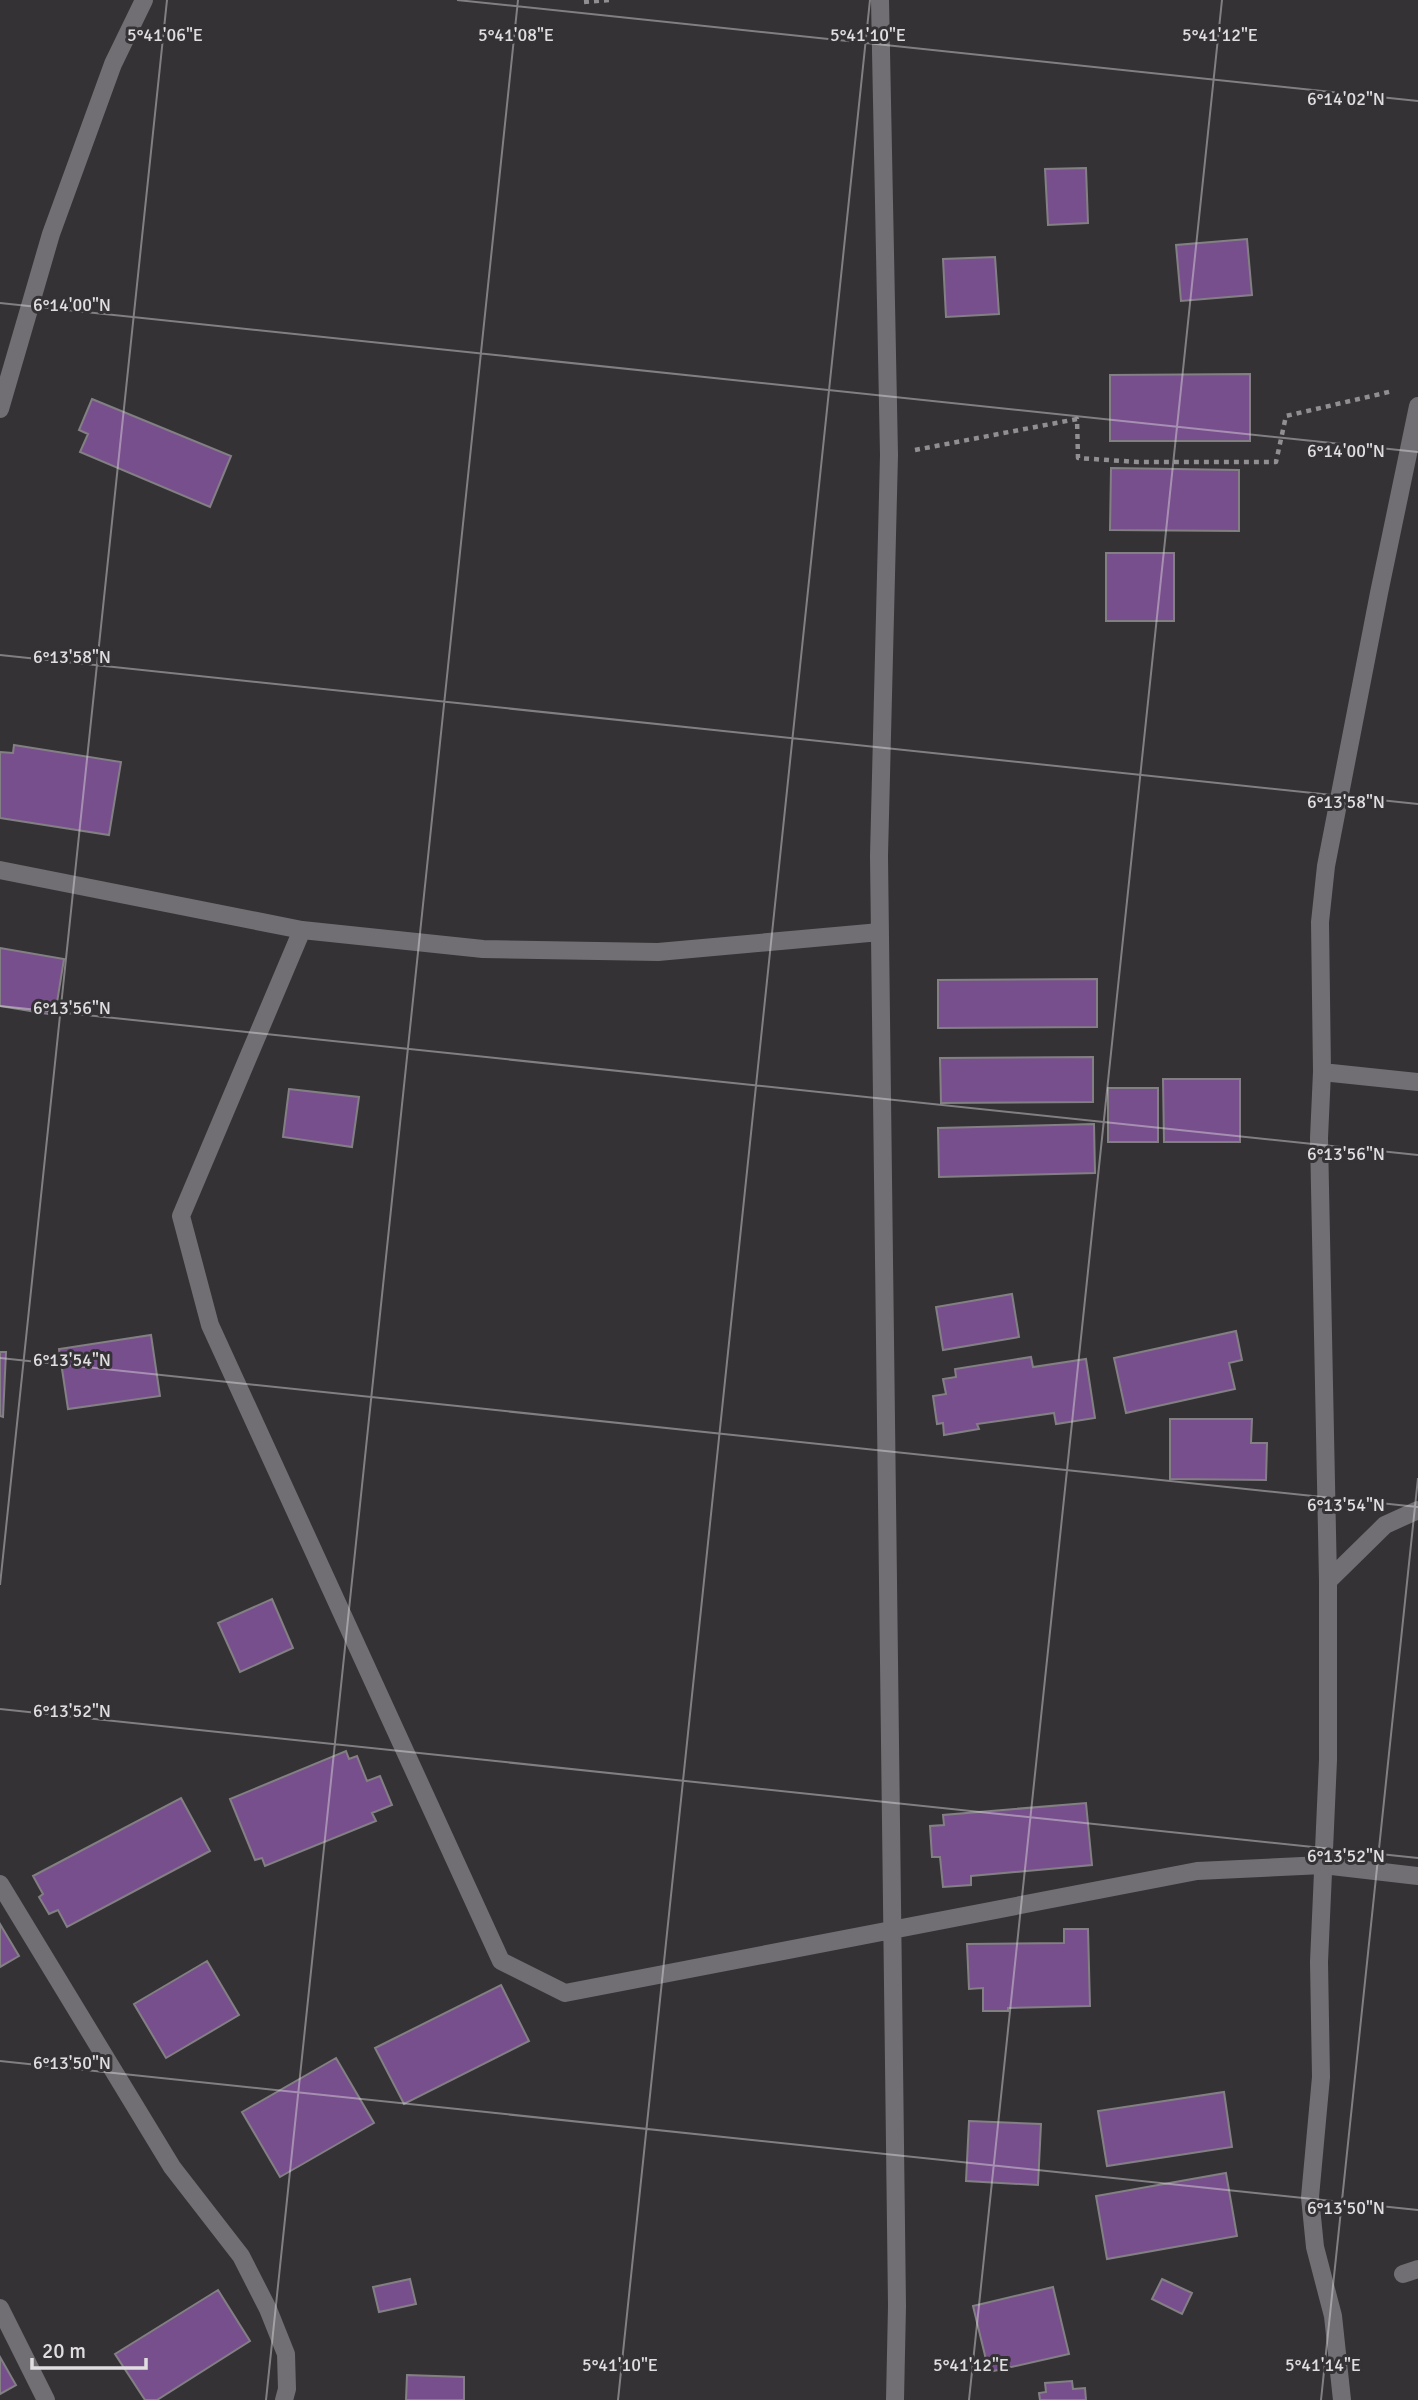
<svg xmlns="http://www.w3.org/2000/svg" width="1418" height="2400" font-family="Signika,sans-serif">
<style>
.building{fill:#784f8d;stroke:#838084;stroke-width:2}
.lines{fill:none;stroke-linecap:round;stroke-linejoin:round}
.path{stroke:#918f91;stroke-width:4.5;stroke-dasharray:5 5;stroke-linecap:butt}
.street{stroke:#716f73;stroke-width:18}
.ticks{fill:none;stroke:#e0dee0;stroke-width:2;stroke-opacity:0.45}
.ticks-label{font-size:18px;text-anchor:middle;fill:#e0dee0;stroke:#343235;stroke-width:6;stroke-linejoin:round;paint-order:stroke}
</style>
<rect width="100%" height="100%" fill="#343235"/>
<!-- building -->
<path class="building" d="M 1086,168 L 1088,223 L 1048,225 L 1045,169 Z
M 1247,239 L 1252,295 L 1181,301 L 1176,245 Z
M 995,257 L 999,314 L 946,317 L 943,259 Z
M 1250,374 L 1250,441 L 1110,441 L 1110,375 Z
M 92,399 L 231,456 L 210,507 L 80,452 L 88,434 L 79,430 Z
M 1111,468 L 1239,470 L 1239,531 L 1110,530 Z
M 1106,553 L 1174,553 L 1174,621 L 1106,621 Z
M 14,745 L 121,762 L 109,835 L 0,818 L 0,752 L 13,753 Z
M 0,948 L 64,959 L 55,1015 L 0,1006 Z
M 1097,979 L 1097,1027 L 938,1028 L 938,980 Z
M 1093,1057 L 1093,1102 L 941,1103 L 940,1058 Z
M 1163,1079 L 1240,1079 L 1240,1142 L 1164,1142 Z
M 1108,1088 L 1158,1088 L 1158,1142 L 1108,1142 Z
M 289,1089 L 359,1097 L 352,1147 L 283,1137 Z
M 1094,1124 L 1095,1173 L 939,1177 L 938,1128 Z
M 1012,1294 L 1019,1337 L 943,1350 L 936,1307 Z
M 1236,1331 L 1242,1360 L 1229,1363 L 1235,1389 L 1126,1413 L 1114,1358 Z
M 151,1335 L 160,1396 L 68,1409 L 59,1349 Z
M 0,1352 L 6,1352 L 3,1417 L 0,1416 Z
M 1031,1357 L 1033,1367 L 1086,1359 L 1095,1418 L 1056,1424 L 1054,1413 L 977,1424 L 979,1429 L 944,1435 L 943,1423 L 937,1424 L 933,1396 L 946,1394 L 943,1379 L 956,1377 L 955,1369 Z
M 1170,1419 L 1252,1419 L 1251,1443 L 1267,1443 L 1266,1480 L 1170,1479 Z
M 272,1599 L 293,1648 L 240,1672 L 218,1623 Z
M 346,1751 L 349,1759 L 357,1756 L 367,1781 L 380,1776 L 392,1805 L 372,1813 L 376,1821 L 265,1866 L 262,1858 L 255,1860 L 230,1799 Z
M 181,1798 L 210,1851 L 67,1927 L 58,1910 L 49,1914 L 39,1897 L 43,1894 L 33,1876 Z
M 1086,1803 L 1092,1865 L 971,1876 L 971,1885 L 943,1887 L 940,1857 L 932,1857 L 930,1826 L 944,1825 L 943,1815 Z
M 0,1924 L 19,1956 L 0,1967 Z
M 1064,1929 L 1088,1929 L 1090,2006 L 1008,2008 L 1008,2011 L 983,2011 L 983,1988 L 969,1989 L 967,1944 L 1064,1943 Z
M 207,1961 L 239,2015 L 166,2058 L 134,2004 Z
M 501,1985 L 529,2041 L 404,2104 L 375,2048 Z
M 336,2058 L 374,2123 L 280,2177 L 242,2112 Z
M 1224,2092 L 1232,2147 L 1107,2166 L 1098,2111 Z
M 969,2121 L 1041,2124 L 1038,2185 L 966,2181 Z
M 1226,2173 L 1237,2236 L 1107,2259 L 1096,2196 Z
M 410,2279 L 416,2304 L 379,2312 L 373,2287 Z
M 1162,2279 L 1192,2293 L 1182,2314 L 1152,2299 Z
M 1053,2287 L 1069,2354 L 989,2372 L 973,2306 Z
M 218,2290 L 250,2341 L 157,2400 L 145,2400 L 115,2354 Z
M 0,2357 L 16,2385 L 0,2394 Z
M 407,2375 L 464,2377 L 464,2400 L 406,2400 Z
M 1072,2381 L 1073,2389 L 1085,2388 L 1086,2400 L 1040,2400 L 1039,2393 L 1046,2392 L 1045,2383 Z"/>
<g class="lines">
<!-- path -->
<path class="path" d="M 584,2 L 609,0
M 915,450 L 1077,419 L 1078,458 L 1138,462 L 1276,462 L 1286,416 L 1393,391"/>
<!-- street -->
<path class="street" d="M 880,0 L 889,455 L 879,856 L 897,2306 L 895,2400
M 0,409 L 51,234 L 113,64 L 144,0
M 0,870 L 302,930 L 483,949 L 658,952 L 880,932
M 302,930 L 181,1216 L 210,1325 L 501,1961 L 565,1993 L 1197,1871 L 1323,1865 L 1418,1876
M 1322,1072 L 1418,1082
M 1328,1581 L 1385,1525 L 1418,1510
M 0,1884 L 172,2167 L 241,2256 L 268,2309 L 286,2354 L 287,2389 L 284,2400
M 1403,2274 L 1418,2269
M 0,2308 L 46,2400
M 1342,2400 L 1333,2316 L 1315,2247 L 1310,2197 L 1321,2077 L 1319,1962 L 1328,1760 L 1328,1581 L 1319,1138 L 1322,1072 L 1320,922 L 1326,866 L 1379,593 L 1418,406"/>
</g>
<!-- ticks -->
<path class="ticks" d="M 457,0 L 1418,101M 0,303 L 1418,452M 0,655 L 1418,804M 0,1006 L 1418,1155M 0,1358 L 1418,1507M 0,1585 L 167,0M 0,1709 L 1418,1858M 0,2061 L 1418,2210M 266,2400 L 518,0M 618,2400 L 870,0M 969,2400 L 1222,0M 1321,2400 L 1418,1478"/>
<g class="ticks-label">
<text x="165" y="41">5°41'06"E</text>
<text x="516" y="41">5°41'08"E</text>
<text x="868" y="41">5°41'10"E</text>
<text x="1220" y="41">5°41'12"E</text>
<text x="1346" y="105">6°14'02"N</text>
<text x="72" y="311">6°14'00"N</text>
<text x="1346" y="457">6°14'00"N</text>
<text x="72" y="663">6°13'58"N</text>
<text x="1346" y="808">6°13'58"N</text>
<text x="72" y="1014">6°13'56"N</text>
<text x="1346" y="1160">6°13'56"N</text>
<text x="72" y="1366">6°13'54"N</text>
<text x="1346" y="1511">6°13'54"N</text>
<text x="72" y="1717">6°13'52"N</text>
<text x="1346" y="1862">6°13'52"N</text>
<text x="72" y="2069">6°13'50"N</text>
<text x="1346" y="2214">6°13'50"N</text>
<text x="620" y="2371">5°41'10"E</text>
<text x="971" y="2371">5°41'12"E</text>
<text x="1323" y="2371">5°41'14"E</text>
</g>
<!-- scale -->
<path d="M32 2358v10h114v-10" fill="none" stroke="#e0dee0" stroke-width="3.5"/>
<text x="42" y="2358" font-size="21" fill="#e0dee0" stroke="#343235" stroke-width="5" paint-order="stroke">20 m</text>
</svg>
